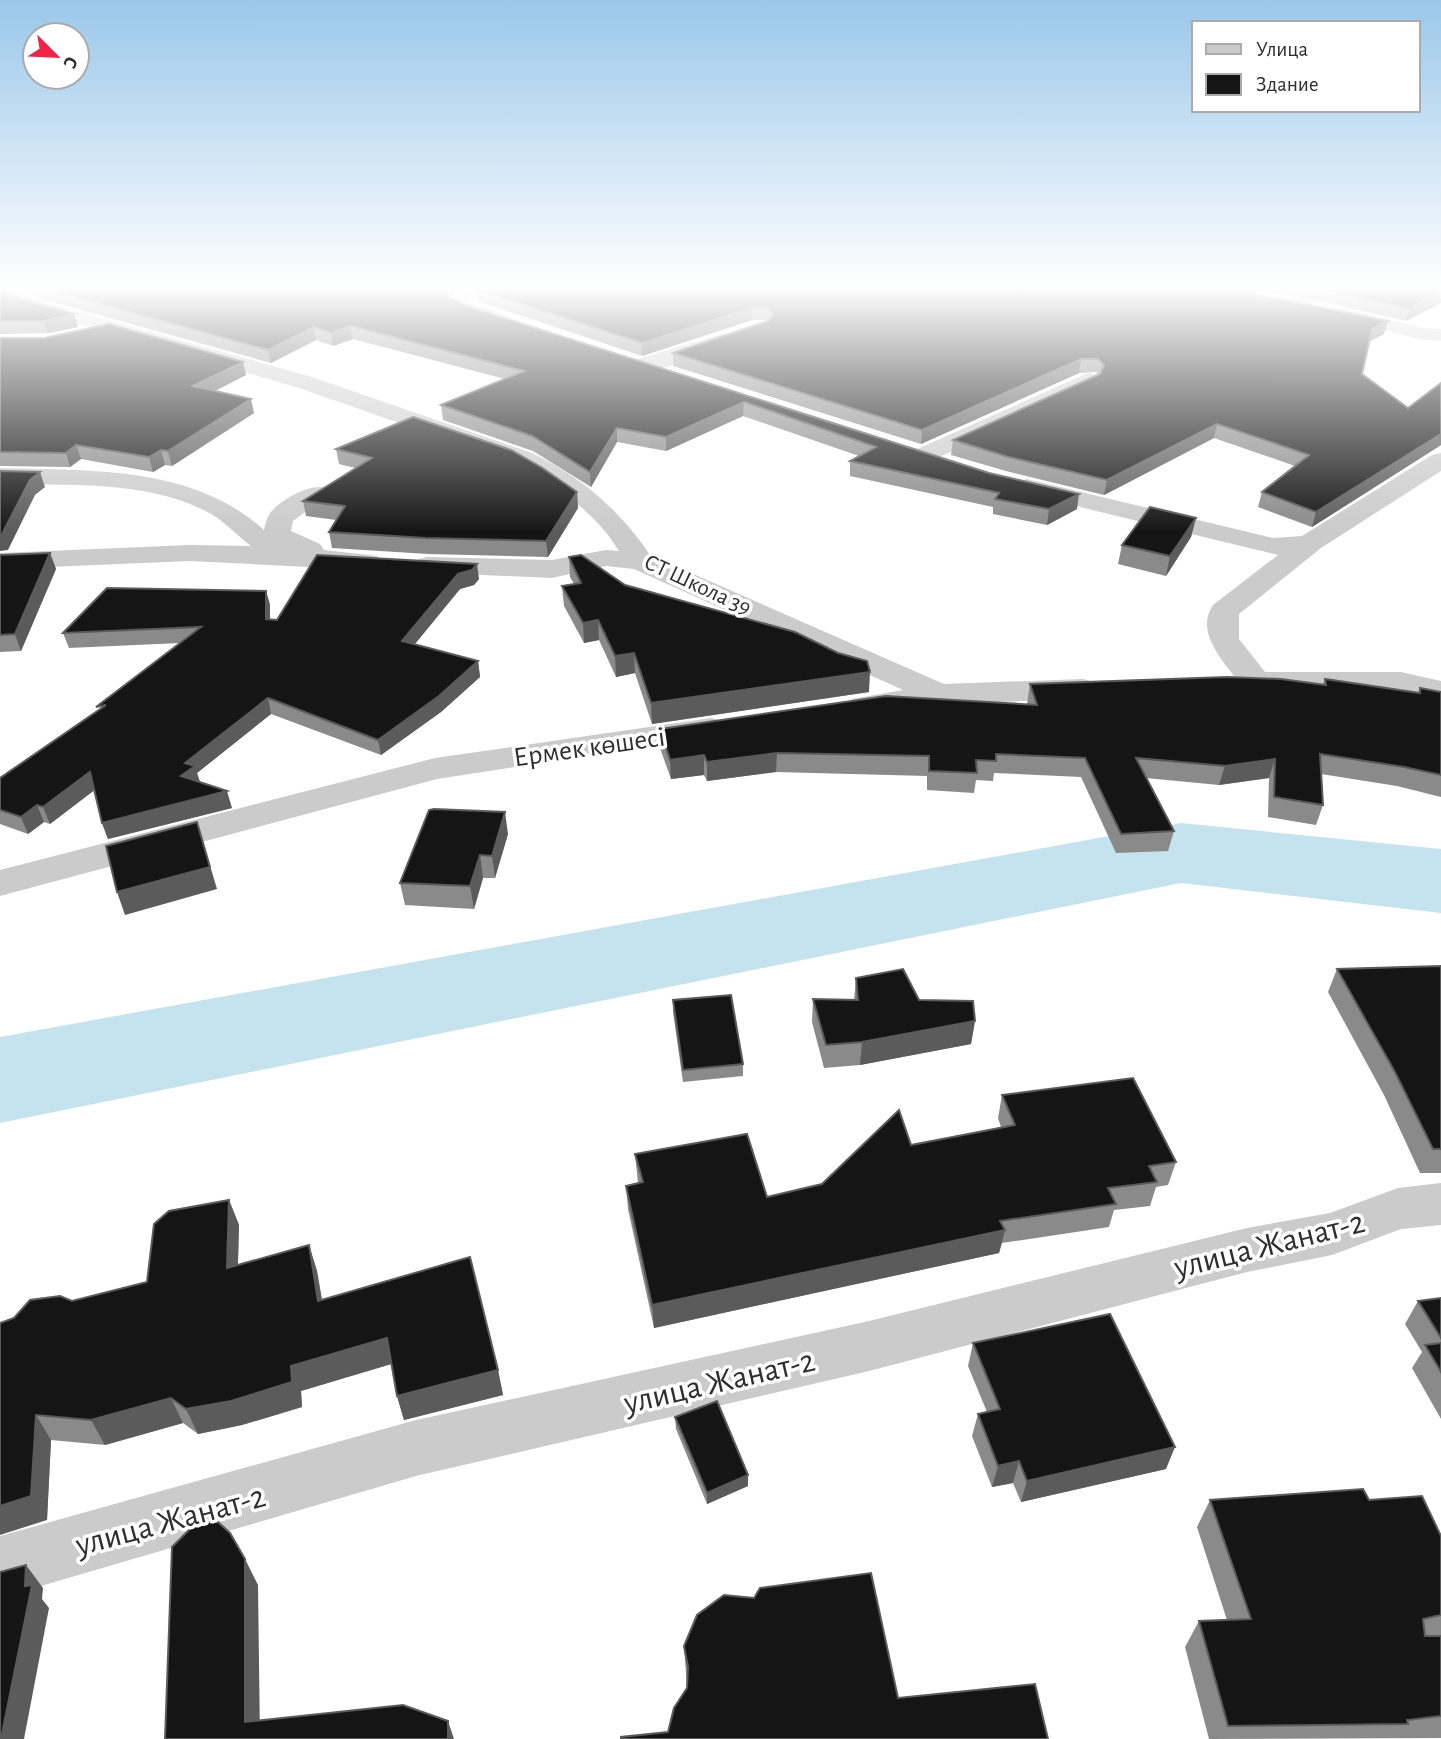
<svg xmlns="http://www.w3.org/2000/svg" width="1441" height="1739" font-family="'Alegreya Sans',sans-serif">
<style>
.lines{fill:none;stroke-linecap:round;stroke-linejoin:round}
.river{fill:#c5e3ee;fill-rule:evenodd}
.street{fill:#cbcbcb;fill-rule:evenodd}
.wall{fill:#8a8a8a}
.shaded-wall{fill:#5b5b5b}
.building{fill:#151515;stroke:#5b5b5b;stroke-width:2}
.labels{text-anchor:middle;stroke-width:7;stroke-linejoin:round;paint-order:stroke}
.far-street-label{font-size:23px;fill:#2e2e2e;stroke:#fff}
.street-label{font-size:28px;fill:#2e2e2e;stroke:#fff}
.near-street-label{font-size:33px;fill:#2e2e2e;stroke:#fff}
</style>
<rect width="100%" height="100%" fill="#fff"/>
<g class="lines">
<!-- river -->
<path class="river" d="M 1181,823 L 1441,849 L 1441,913 L 1181,883 L 0,1123 L 0,1037 Z"/>
<!-- street -->
<path class="street" d="M 0,289 L 13,289 L 44,302 L 312,377 L 532,453 C 580,476 621,511 650,555 L 944,684 L 1083,679 L 1094,682 L 1099,689 L 1094,696 L 1083,699 L 939,704 L 864,716 L 852,713 L 847,706 L 852,699 L 903,690 L 634,569 L 606,566 L 552,578 L 417,572 L 413,566 L 417,560 L 427,557 L 552,560 L 606,550 L 619,551 C 596,513 554,483 514,463 L 296,387 L 30,310 L 0,297 Z
M 466,289 L 488,289 L 469,302 L 509,316 L 512,320 L 509,324 C 493,328 456,315 446,302 Z
M 1311,289 L 1337,289 L 1334,293 L 1297,308 L 1283,308 L 1280,304 L 1283,300 Z
M 1337,307 L 1423,328 L 1441,329 L 1441,341 L 1423,340 L 1330,317 L 1327,313 L 1330,309 Z
M 721,334 L 728,336 L 731,340 L 728,344 C 705,353 659,375 635,370 L 632,365 L 635,360 Z
M 1088,373 L 1096,375 L 1099,380 L 1096,385 L 933,460 L 924,462 L 915,460 L 912,455 L 915,450 Z
M 1441,453 L 1441,471 L 1321,548 L 1239,614 L 1239,639 L 1265,672 L 1401,672 L 1441,681 L 1441,701 L 1401,692 L 1255,692 L 1244,689 C 1228,666 1193,634 1213,605 L 1278,555 L 1018,492 L 1014,487 L 1018,482 L 1027,479 L 1273,538 L 1302,536 L 1432,455 Z
M 0,468 C 91,471 192,465 264,530 C 265,524 267,518 270,513 C 281,500 309,483 326,488 L 330,493 L 293,521 L 291,531 L 320,544 L 324,550 L 377,556 L 381,562 L 377,568 L 367,570 L 190,561 L 0,569 L 0,553 L 190,545 L 251,546 C 238,536 227,524 213,515 C 150,479 70,486 0,484 Z
M 711,718 L 723,721 L 728,728 L 723,735 L 437,779 L 0,896 L 0,870 L 435,758 Z
M 1441,1183 L 1441,1225 L 1401,1229 L 1332,1255 L 1247,1272 L 869,1371 L 416,1476 L 0,1598 L 0,1536 L 416,1420 L 869,1321 L 1247,1228 L 1330,1213 L 1398,1188 Z"/>
</g>
<!-- wall -->
<path class="wall" d="M 0,289 L 25,300 L 74,314 L 78,327 L 48,333 L 0,334 Z
M 19,289 L 468,289 L 460,290 L 449,297 L 470,307 L 1077,509 L 1047,525 L 993,514 L 993,507 L 850,476 L 850,461 L 859,456 L 743,416 L 666,451 L 617,442 L 591,487 L 533,451 L 443,420 L 441,405 L 505,379 L 353,339 L 333,346 L 316,340 L 271,363 L 45,300 Z
M 475,289 L 1441,289 L 1441,303 L 1406,321 L 1311,299 L 1259,291 L 1255,294 L 1384,334 L 1369,342 L 1362,374 L 1408,408 L 1441,383 L 1441,445 L 1312,527 L 1258,507 L 1262,492 L 1295,466 L 1214,438 L 1104,495 L 1006,471 L 951,455 L 953,440 L 1098,375 L 1096,372 L 1079,373 L 921,444 L 673,366 L 673,353 L 767,320 L 752,320 L 642,356 L 477,301 Z
M 0,338 L 243,362 L 246,375 L 215,391 L 254,413 L 172,466 L 165,465 L 153,472 L 81,459 L 70,467 L 0,466 Z
M 336,449 L 577,492 L 578,508 L 548,557 L 428,554 L 332,548 L 329,532 L 336,520 L 306,516 L 303,501 L 355,468 L 339,464 Z
M 1196,518 L 1191,537 L 1166,576 L 1118,564 L 1122,545 Z
M 50,553 L 56,569 L 21,651 L 0,652 L 0,555 Z
M 569,557 L 625,585 L 869,692 L 652,724 L 635,673 L 616,677 L 599,640 L 584,643 L 564,606 L 562,586 L 574,584 L 570,577 Z
M 479,579 L 474,585 L 460,589 L 415,644 L 478,661 L 480,677 L 441,712 L 381,755 L 271,714 L 197,773 L 200,782 L 232,808 L 108,839 L 102,823 L 94,790 L 50,824 L 44,822 L 28,834 L 0,824 L 0,778 L 97,711 L 180,643 L 69,648 L 63,633 L 266,591 L 270,605 L 270,619 L 277,620 Z
M 1325,679 L 1418,693 L 1420,688 L 1441,692 L 1441,797 L 1397,786 L 1321,774 L 1323,805 L 1316,825 L 1268,817 L 1269,778 L 1219,785 L 1146,778 L 1174,831 L 1168,851 L 1116,853 L 1081,777 L 994,773 L 993,781 L 976,780 L 974,793 L 927,790 L 927,776 L 776,772 L 707,781 L 704,775 L 671,779 L 660,748 L 660,729 L 1027,704 L 1030,684 L 1323,684 Z
M 508,834 L 495,878 L 483,878 L 474,909 L 405,905 L 400,883 Z
M 1441,966 L 1441,1173 L 1420,1173 L 1384,1095 L 1328,992 L 1337,969 Z
M 856,978 L 975,1021 L 971,1044 L 860,1065 L 824,1068 L 812,1022 L 813,999 L 854,1000 Z
M 673,1000 L 743,1064 L 743,1076 L 683,1082 L 673,1012 Z
M 1002,1095 L 1176,1162 L 1168,1185 L 1156,1187 L 1150,1206 L 1114,1210 L 1109,1227 L 1002,1243 L 999,1253 L 654,1328 L 628,1209 L 626,1186 L 638,1183 L 635,1154 L 767,1197 L 822,1184 L 911,1145 L 1001,1127 L 998,1118 Z
M 229,1200 L 239,1225 L 238,1265 L 309,1245 L 317,1271 L 322,1299 L 498,1370 L 503,1395 L 404,1420 L 397,1396 L 392,1364 L 301,1391 L 302,1407 L 242,1425 L 198,1434 L 183,1423 L 105,1445 L 51,1440 L 47,1520 L 0,1323 L 72,1301 L 147,1282 Z
M 1441,1298 L 1441,1419 L 1412,1368 L 1422,1352 L 1405,1324 L 1418,1301 Z
M 973,1343 L 1166,1469 L 1021,1502 L 1013,1483 L 992,1487 L 972,1436 L 978,1414 L 987,1412 L 968,1366 Z
M 675,1417 L 748,1486 L 707,1504 L 676,1429 Z
M 1210,1500 L 1369,1500 L 1441,1536 L 1441,1738 L 1209,1739 L 1185,1647 L 1199,1621 L 1227,1620 L 1197,1527 Z
M 684,1646 L 898,1698 L 668,1732 L 687,1688 Z"/>
<!-- shaded-wall -->
<path class="shaded-wall" d="M 442,289 L 468,289 L 460,290 L 443,302 Z
M 1249,289 L 1260,289 L 1259,291 L 1246,299 Z
M 1441,292 L 1441,303 L 1406,321 L 1410,309 Z
M 752,308 L 752,320 L 642,356 L 642,343 Z
M 74,314 L 78,327 L 48,333 L 44,321 Z
M 1388,321 L 1384,334 L 1368,342 L 1372,329 Z
M 351,326 L 353,339 L 333,346 L 331,333 Z
M 314,327 L 316,340 L 271,363 L 268,350 Z
M 1081,359 L 1079,373 L 921,444 L 922,430 Z
M 243,362 L 246,375 L 197,400 L 193,386 Z
M 251,399 L 254,413 L 172,466 L 168,451 Z
M 744,402 L 743,416 L 666,451 L 666,437 Z
M 1217,424 L 1214,438 L 1104,495 L 1107,480 Z
M 617,428 L 617,442 L 591,487 L 590,472 Z
M 1441,434 L 1441,445 L 1312,527 L 1316,512 Z
M 76,445 L 81,459 L 70,467 L 66,453 Z
M 161,450 L 165,465 L 153,472 L 149,457 Z
M 40,472 L 45,487 L 35,495 L 8,550 L 0,551 L 0,535 L 30,480 Z
M 577,492 L 578,508 L 548,557 L 546,541 Z
M 1079,494 L 1077,509 L 1047,525 L 1049,509 Z
M 1196,518 L 1191,537 L 1166,576 L 1170,556 Z
M 50,553 L 56,569 L 21,651 L 15,634 Z
M 477,564 L 479,579 L 474,585 L 460,589 L 405,656 L 402,641 L 458,574 Z
M 266,591 L 270,605 L 270,634 L 266,619 Z
M 598,620 L 599,640 L 584,643 L 583,623 Z
M 634,653 L 635,673 L 616,677 L 615,656 Z
M 478,661 L 480,677 L 441,712 L 381,755 L 378,740 Z
M 870,672 L 869,692 L 652,724 L 651,703 Z
M 268,698 L 271,714 L 197,773 L 200,782 L 186,793 L 181,776 L 185,763 Z
M 777,753 L 776,772 L 707,781 L 707,762 Z
M 704,755 L 704,775 L 671,779 L 670,760 Z
M 1275,759 L 1269,778 L 1219,785 L 1225,766 Z
M 90,772 L 96,789 L 50,824 L 43,807 Z
M 227,791 L 232,808 L 108,839 L 102,823 Z
M 37,805 L 44,822 L 28,834 L 21,817 Z
M 505,812 L 508,834 L 495,878 L 492,856 Z
M 197,822 L 217,889 L 125,915 L 117,892 Z
M 480,855 L 483,878 L 474,909 L 470,886 Z
M 975,1021 L 971,1044 L 860,1065 L 862,1042 Z
M 229,1200 L 239,1225 L 237,1294 L 227,1268 Z
M 1005,1230 L 999,1253 L 654,1328 L 652,1305 Z
M 309,1245 L 317,1271 L 326,1326 L 318,1301 Z
M 387,1338 L 394,1363 L 301,1391 L 302,1407 L 242,1425 L 198,1434 L 186,1409 L 291,1366 Z
M 498,1370 L 503,1395 L 404,1420 L 397,1396 Z
M 171,1398 L 183,1423 L 105,1445 L 91,1420 Z
M 36,1415 L 51,1440 L 47,1520 L 0,1535 L 0,1506 Z
M 1175,1447 L 1166,1469 L 1021,1502 L 1027,1481 Z
M 1019,1461 L 1013,1483 L 992,1487 L 998,1466 Z
M 748,1475 L 748,1486 L 707,1504 L 707,1493 Z
M 245,1559 L 258,1585 L 260,1739 L 245,1722 Z
M 26,1565 L 43,1588 L 42,1599 L 49,1608 L 24,1739 L 1,1739 L 25,1586 Z
M 448,1721 L 454,1739 L 448,1739 Z"/>
<!-- building -->
<path class="building" d="M 0,289 L 25,300 L 74,314 L 44,321 L 0,321 Z
M 46,289 L 443,289 L 442,289 L 446,296 L 470,307 L 989,473 L 1079,494 L 1049,509 L 995,499 L 999,493 L 850,461 L 876,447 L 744,402 L 666,437 L 617,428 L 590,472 L 532,436 L 441,405 L 524,371 L 351,326 L 331,333 L 314,327 L 268,350 Z
M 475,289 L 1250,289 L 1255,294 L 1388,321 L 1372,329 L 1362,374 L 1408,408 L 1441,383 L 1441,434 L 1316,512 L 1262,492 L 1309,455 L 1217,424 L 1107,480 L 1008,457 L 953,440 L 1100,374 L 1104,365 L 1098,359 L 1081,359 L 922,430 L 673,353 L 768,321 L 773,314 L 767,308 L 752,308 L 642,343 Z
M 1321,289 L 1441,289 L 1441,292 L 1410,309 Z
M 109,324 L 243,362 L 193,386 L 251,399 L 168,451 L 161,450 L 149,457 L 76,445 L 66,453 L 0,452 L 0,338 L 44,338 Z
M 413,417 L 511,450 L 541,467 L 577,492 L 546,541 L 426,538 L 329,532 L 345,506 L 303,501 L 372,458 L 336,449 Z
M 0,471 L 40,472 L 30,480 L 2,534 L 0,535 Z
M 1150,507 L 1196,518 L 1170,556 L 1122,545 Z
M 50,553 L 15,634 L 0,635 L 0,555 Z
M 317,555 L 477,564 L 472,570 L 458,574 L 402,641 L 478,661 L 439,696 L 378,740 L 268,698 L 185,763 L 195,766 L 181,776 L 227,791 L 102,823 L 90,772 L 43,807 L 37,805 L 21,817 L 0,810 L 0,778 L 106,705 L 96,707 L 201,627 L 63,633 L 107,588 L 266,591 L 266,619 L 277,620 Z
M 581,555 L 625,585 L 795,632 L 838,653 L 867,661 L 870,672 L 651,703 L 634,653 L 615,656 L 598,620 L 583,623 L 562,586 L 581,583 L 569,557 Z
M 1227,677 L 1281,679 L 1326,685 L 1325,679 L 1420,693 L 1420,688 L 1441,692 L 1441,775 L 1404,767 L 1320,754 L 1323,805 L 1274,797 L 1275,759 L 1225,766 L 1136,758 L 1174,831 L 1121,834 L 1085,758 L 996,754 L 996,761 L 976,760 L 977,773 L 929,771 L 929,756 L 777,753 L 707,762 L 704,755 L 670,760 L 660,729 L 886,696 L 1037,705 L 1030,684 Z
M 434,809 L 505,812 L 492,856 L 480,855 L 470,886 L 400,883 L 429,810 Z
M 197,822 L 210,867 L 117,892 L 106,846 Z
M 1441,966 L 1441,1149 L 1433,1149 L 1395,1072 L 1337,969 Z
M 903,969 L 919,1000 L 973,1001 L 975,1021 L 862,1042 L 826,1045 L 813,999 L 858,1000 L 856,978 Z
M 731,995 L 743,1064 L 683,1070 L 673,1000 Z
M 1133,1078 L 1176,1162 L 1149,1166 L 1157,1182 L 1108,1188 L 1116,1204 L 1000,1221 L 1005,1230 L 652,1305 L 626,1186 L 643,1182 L 635,1154 L 747,1134 L 767,1197 L 822,1184 L 899,1110 L 911,1145 L 1015,1125 L 1002,1095 Z
M 229,1200 L 227,1268 L 309,1245 L 318,1301 L 470,1257 L 498,1370 L 397,1396 L 387,1338 L 291,1366 L 292,1382 L 231,1401 L 186,1409 L 171,1398 L 91,1420 L 36,1415 L 31,1496 L 0,1506 L 0,1323 L 14,1318 L 30,1300 L 60,1296 L 72,1301 L 147,1282 L 154,1224 L 169,1211 Z
M 1441,1298 L 1441,1338 L 1418,1301 Z
M 1110,1314 L 1175,1447 L 1027,1481 L 1019,1461 L 998,1466 L 978,1414 L 1000,1409 L 973,1343 Z
M 1441,1343 L 1441,1372 L 1425,1345 Z
M 717,1401 L 748,1475 L 707,1493 L 675,1417 Z
M 1363,1489 L 1369,1500 L 1422,1496 L 1441,1536 L 1441,1615 L 1423,1619 L 1425,1636 L 1441,1636 L 1441,1716 L 1407,1720 L 1408,1724 L 1228,1726 L 1199,1621 L 1251,1619 L 1210,1500 Z
M 207,1512 L 230,1533 L 245,1559 L 245,1722 L 403,1705 L 448,1721 L 448,1739 L 165,1739 L 172,1547 Z
M 26,1565 L 25,1586 L 32,1585 L 1,1739 L 0,1739 L 0,1572 Z
M 871,1573 L 898,1698 L 1035,1684 L 1048,1739 L 621,1739 L 621,1737 L 668,1732 L 674,1708 L 687,1688 L 688,1667 L 684,1646 L 697,1615 L 724,1595 L 754,1598 L 760,1588 Z"/>
<!-- sky -->
<linearGradient id="sky" x2="0" y2="1"><stop stop-color="#9ac7ea"/><stop offset="0.54" stop-color="#fff"/><stop offset="1" stop-color="#fff" stop-opacity="0"/></linearGradient>
<rect width="1441" height="532" fill="url(#sky)"/>
<g class="labels">
<!-- far-street labels -->
<g class="far-street-label">
<text transform="translate(698 584) rotate(25)" y="8">СТ Школа 39</text>
</g>
<!-- street labels -->
<g class="street-label">
<text transform="translate(589 746) rotate(-8)" y="10">Ермек көшесі</text>
</g>
<!-- near-street labels -->
<g class="near-street-label">
<text transform="translate(1269 1243) rotate(-14)" y="12">улица Жанат-2</text>
<text transform="translate(719 1380) rotate(-13)" y="12">улица Жанат-2</text>
<text transform="translate(170 1519) rotate(-15)" y="12">улица Жанат-2</text>
</g>
</g>
<!-- legend -->
<rect x="1192" y="21" width="228" height="91" fill="#ffffff" stroke="#ababab" stroke-width="2"/>
<rect x="1206" y="44" width="35" height="10" fill="#cbcbcb" stroke="#ababab" stroke-width="2"/>
<text x="1256" y="56" font-size="21" fill="#2e2e2e">Улица</text>
<rect x="1206" y="74" width="35" height="21" fill="#151515" stroke="#ababab" stroke-width="2"/>
<text x="1256" y="91" font-size="21" fill="#2e2e2e">Здание</text>
<!-- north arrow -->
<g transform="translate(56 56) rotate(114)"><circle r="33" fill="#ffffff" stroke="#ababab" stroke-width="2"/>
<path d="M0-5L12 26L0 18L-12 26Z" fill="#f42149"/>
<text y="-10" font-size="19" font-weight="bold" text-anchor="middle" fill="#2e2e2e">С</text>
</g>
</svg>
